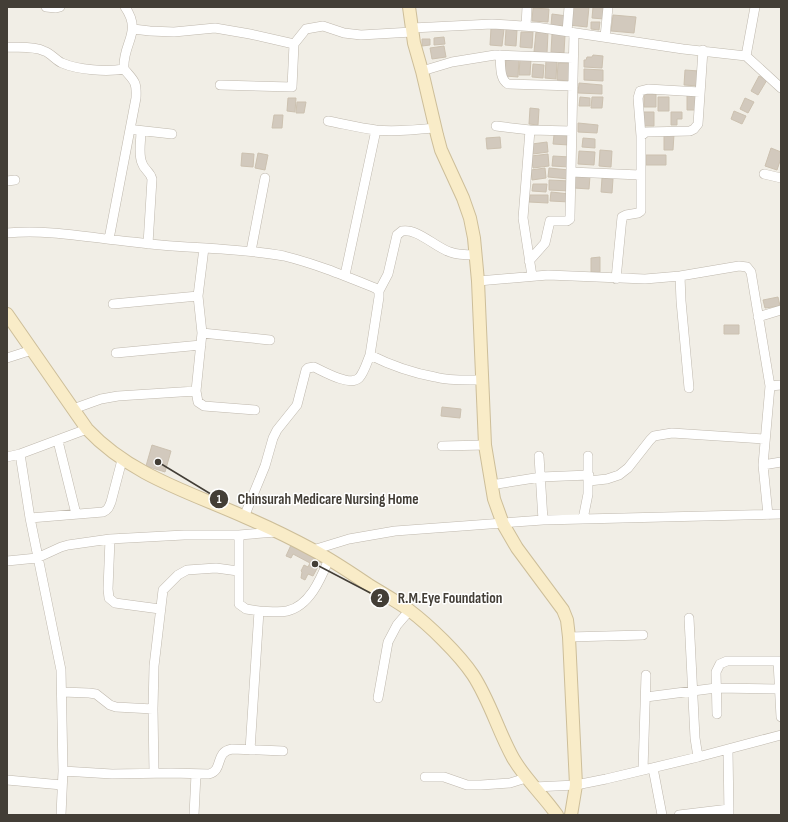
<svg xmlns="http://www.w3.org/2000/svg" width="788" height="822" font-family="'Sofia Sans Condensed',sans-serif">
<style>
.building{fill:#d2c9bd;stroke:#ccc1b0}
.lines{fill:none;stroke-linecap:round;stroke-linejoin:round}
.street-casing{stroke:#bfb8ad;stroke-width:10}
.secondary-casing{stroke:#cdbe99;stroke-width:14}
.street{stroke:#fff;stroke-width:9}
.secondary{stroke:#f9ecc8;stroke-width:12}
.leader{fill:none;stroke:#433e36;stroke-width:1.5}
.callout-dot{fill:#433e36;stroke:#fff;stroke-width:1.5}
.mark-label{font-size:12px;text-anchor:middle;font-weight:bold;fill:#fff}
.callout-label{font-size:15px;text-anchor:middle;font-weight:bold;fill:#433e36;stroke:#fff;stroke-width:3;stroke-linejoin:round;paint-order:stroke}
</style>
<rect width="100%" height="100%" fill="#f1eee6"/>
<!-- building -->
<path class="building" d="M 571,7 L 589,7 L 587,27 L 569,25 Z
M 593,7 L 605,8 L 604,19 L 592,18 Z
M 533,8 L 549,9 L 548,22 L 532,21 Z
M 552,14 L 567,16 L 566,26 L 551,25 Z
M 613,15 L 636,17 L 634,33 L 611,31 Z
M 591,22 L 600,22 L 599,30 L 591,29 Z
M 491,28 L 504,29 L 502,46 L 490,45 Z
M 506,29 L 517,30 L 516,46 L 505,45 Z
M 521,32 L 533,32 L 532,48 L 520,47 Z
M 536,32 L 548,33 L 547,53 L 534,52 Z
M 552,34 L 565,35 L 564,53 L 551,52 Z
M 444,37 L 445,44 L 434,45 L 434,38 Z
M 422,39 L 430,39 L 430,45 L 422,46 Z
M 444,46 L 446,57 L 432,59 L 430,48 Z
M 593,55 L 603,56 L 602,68 L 584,67 L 584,60 L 586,60 L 587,57 L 592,57 Z
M 506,57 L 519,58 L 518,77 L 505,76 Z
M 520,58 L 531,59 L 530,75 L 519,75 Z
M 546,60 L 557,61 L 556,79 L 545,78 Z
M 558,63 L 572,63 L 570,81 L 557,80 Z
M 533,64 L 544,65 L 543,78 L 532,77 Z
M 584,69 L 603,70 L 603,81 L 584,80 Z
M 685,70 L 699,71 L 698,86 L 684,85 Z
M 759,76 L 767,80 L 758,95 L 751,91 Z
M 579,83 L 602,85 L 602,94 L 578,93 Z
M 644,94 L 656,94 L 656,107 L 644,107 Z
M 687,95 L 696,95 L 696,110 L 687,110 Z
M 580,97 L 590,98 L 590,106 L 579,106 Z
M 592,97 L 603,97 L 602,108 L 591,108 Z
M 658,97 L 669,97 L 669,111 L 658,111 Z
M 288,98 L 296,98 L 295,112 L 287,111 Z
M 745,98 L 754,102 L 748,113 L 740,109 Z
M 297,102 L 306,102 L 304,113 L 296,113 Z
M 530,108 L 539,109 L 538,125 L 529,124 Z
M 734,111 L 746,116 L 742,124 L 731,119 Z
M 643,112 L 654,112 L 654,126 L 643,126 Z
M 671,112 L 682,112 L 682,119 L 677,119 L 677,125 L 671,125 Z
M 274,115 L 283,115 L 282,128 L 272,128 Z
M 578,123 L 598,125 L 597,133 L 578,132 Z
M 664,134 L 674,134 L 673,150 L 664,150 Z
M 554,135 L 570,136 L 569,145 L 553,144 Z
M 500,137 L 501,148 L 487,149 L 486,138 Z
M 583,138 L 595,139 L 595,148 L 582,147 Z
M 547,142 L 548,152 L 533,154 L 532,144 Z
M 771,148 L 781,152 L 781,158 L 777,170 L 765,166 Z
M 600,150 L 612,151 L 611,167 L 599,166 Z
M 579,151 L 595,152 L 594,165 L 578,164 Z
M 242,153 L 254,154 L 253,167 L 241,166 Z
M 258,153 L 268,155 L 265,170 L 255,168 Z
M 548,154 L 549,166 L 533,168 L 531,156 Z
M 646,155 L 666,155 L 666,165 L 646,165 Z
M 553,156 L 570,157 L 569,167 L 552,166 Z
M 545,168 L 546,178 L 532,180 L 531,170 Z
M 549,168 L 569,170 L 569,179 L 548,177 Z
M 574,175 L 590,176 L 589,189 L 574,188 Z
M 602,178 L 613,179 L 612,193 L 601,192 Z
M 549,180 L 570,181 L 570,191 L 549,190 Z
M 533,184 L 547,184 L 546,192 L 532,191 Z
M 551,192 L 570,194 L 570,202 L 550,201 Z
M 530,195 L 548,195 L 548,203 L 529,202 Z
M 600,257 L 600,272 L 591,272 L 591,258 Z
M 778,297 L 780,306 L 765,308 L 763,300 Z
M 724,325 L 739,325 L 739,334 L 724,334 Z
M 442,407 L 461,409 L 460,418 L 441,416 Z
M 152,445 L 171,451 L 165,472 L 146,466 Z
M 291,545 L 321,561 L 313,576 L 308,574 L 305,580 L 301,578 L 302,572 L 301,571 L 304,565 L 308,567 L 310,563 L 293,554 L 291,558 L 286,556 Z"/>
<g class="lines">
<defs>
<path id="street" d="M 46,7 L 56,8 L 60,7
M 526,26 L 527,7
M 412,28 L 492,24 L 509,25 L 536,27 L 683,49 L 746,56 L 781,88
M 133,29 L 150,31 L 174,32 L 215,28 L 250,34 L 294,44
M 567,32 L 569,7
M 605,37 L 608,7
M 7,47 C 19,48 33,46 44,51 C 51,53 55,60 62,63 C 78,70 107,72 124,69
M 500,55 C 501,64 499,79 508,84 L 573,86
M 746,56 L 755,7
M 422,71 L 452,62 L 495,55 L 573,58
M 220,85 L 292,87 L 294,44 L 306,29 L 323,26 L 344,33 L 361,35 L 412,32
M 328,121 C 344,124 360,128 376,130 C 396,132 415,130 435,128
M 496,126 L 530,130 L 572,131
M 136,130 L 172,134
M 530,130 L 523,218 L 532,276
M 141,131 C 141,141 138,154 142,163 C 144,170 150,171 152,179 L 148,244
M 641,136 L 638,98 L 640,91 L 648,89 L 700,92
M 571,172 L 640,175
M 764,174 L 781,178
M 7,181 L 15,180
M 7,233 C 50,229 91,238 133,242 C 157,245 182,247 206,248 C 232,250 258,251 284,256 C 316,264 345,276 375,288 L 379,291 L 379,297 L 370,355 C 390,365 413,373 435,377 C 450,381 466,380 482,380
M 109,239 L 136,98 C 137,81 134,81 124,69 C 122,43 143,33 125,7
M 251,251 L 265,178
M 529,261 L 545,243 L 550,221 L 567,221 L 570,219 L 570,216 L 574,33
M 345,275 L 376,130
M 680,276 L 681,301 L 689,388
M 616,279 L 622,217 L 626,215 L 638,213 L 641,211 L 641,136 L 646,132 L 690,131 L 694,129 L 698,124 L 703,50
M 478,281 L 548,275 L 645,279 L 680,276 L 739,266 L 747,267 L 751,272 L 770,386 L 763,465 L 768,515
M 379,291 L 388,274 L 397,235 L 402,231 C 417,228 435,247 450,252 C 458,255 467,255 475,255
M 113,304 L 198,296
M 758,317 L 781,310
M 202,333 L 270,340
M 116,353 L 201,345
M 7,358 L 32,350
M 770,386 L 781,385
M 196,391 L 198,402 L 204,406 L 255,410
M 73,409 L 101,399 L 118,396 L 196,391 L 202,333 L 198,296 L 204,248
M 58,441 L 76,514
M 442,446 L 485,445
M 20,454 L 30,518 L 61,670 L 63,771 L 61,815
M 539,456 L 543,520
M 7,457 L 20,454 L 87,429
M 763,465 L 781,462
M 589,481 L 607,479 L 619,475 L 628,468 L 650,440 L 654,436 L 672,433 L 765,439
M 491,485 L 541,477 L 589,475
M 244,517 L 265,466 L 273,438 L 277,430 L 297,405 L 306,370 L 308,368 L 314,367 C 323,371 350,387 359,378 C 364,373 367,362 370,355
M 30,518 L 103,512 C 108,510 109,507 111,502 L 122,460
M 583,519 L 588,494 L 588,456
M 239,535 L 239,604 L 246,609 L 259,611
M 110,539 L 108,589 L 109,598 L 115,603 L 160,609
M 313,550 L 349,539 L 395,531 L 543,520 L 781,514
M 7,561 L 37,558 L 61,547 L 68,545 L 110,539 L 184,535 L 239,535 L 276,532
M 689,618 L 695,738 L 698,757
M 569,637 L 643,635
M 778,661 L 781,717
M 62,692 L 89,693 L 96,694 L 110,705 L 116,707 L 153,709
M 646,697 L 716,688 L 779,689
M 378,698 L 388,642 L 397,625 L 409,611
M 717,714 L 716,672 L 720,664 L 727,661 L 781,661
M 250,750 L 259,611 C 267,611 278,613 287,611 C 310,606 321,578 329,559
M 728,750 L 729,815
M 653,768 L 662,815
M 643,770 L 646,675
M 63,771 L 112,774 L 171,773 L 209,774 C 224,770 214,752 232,749 L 283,751
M 154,773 L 153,709 L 154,666 L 163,590 L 178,575 L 187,570 L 216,568 L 238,571
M 425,777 L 444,777 L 467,785 L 481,785 L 510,783 L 526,778
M 7,780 L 62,785
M 534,787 L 576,785 L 606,779 L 698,757 L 781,735
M 194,815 L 196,774
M 679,815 L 729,809"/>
<path id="secondary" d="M 409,7 L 414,43 L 422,71 L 437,135 L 441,150 L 463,198 L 470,218 L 474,238 L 478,281 L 485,445 L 494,499 L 503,524 L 517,548 L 563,610 L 567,620 L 569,637 L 576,785 L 571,815
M 7,314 L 87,429 C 130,475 189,492 245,517 C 268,527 291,538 313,550 C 332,560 351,573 369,585 C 382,593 396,601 409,610 C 429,625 459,654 473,675 C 490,701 498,731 513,758 C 525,779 543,795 557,815"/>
</defs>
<!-- street casing -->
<use href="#street" class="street-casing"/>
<!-- secondary casing -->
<use href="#secondary" class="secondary-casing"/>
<!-- street -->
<use href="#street" class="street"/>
<!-- secondary -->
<use href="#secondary" class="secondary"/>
</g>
<!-- callouts -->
<path class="leader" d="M158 462L219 499M315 564L380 598"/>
<g class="callout-dot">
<circle cx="158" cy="462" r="4"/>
<circle cx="315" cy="564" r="4"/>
<circle cx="219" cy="499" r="10"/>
<circle cx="380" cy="598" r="10"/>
</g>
<g class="mark-label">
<text x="219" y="503">1</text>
<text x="380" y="602">2</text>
</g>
<g class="callout-label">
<text x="328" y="504">Chinsurah Medicare Nursing Home</text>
<text x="450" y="603">R.M.Eye Foundation</text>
</g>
<!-- border -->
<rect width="788" height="822" fill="none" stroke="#433e36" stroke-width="16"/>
</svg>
